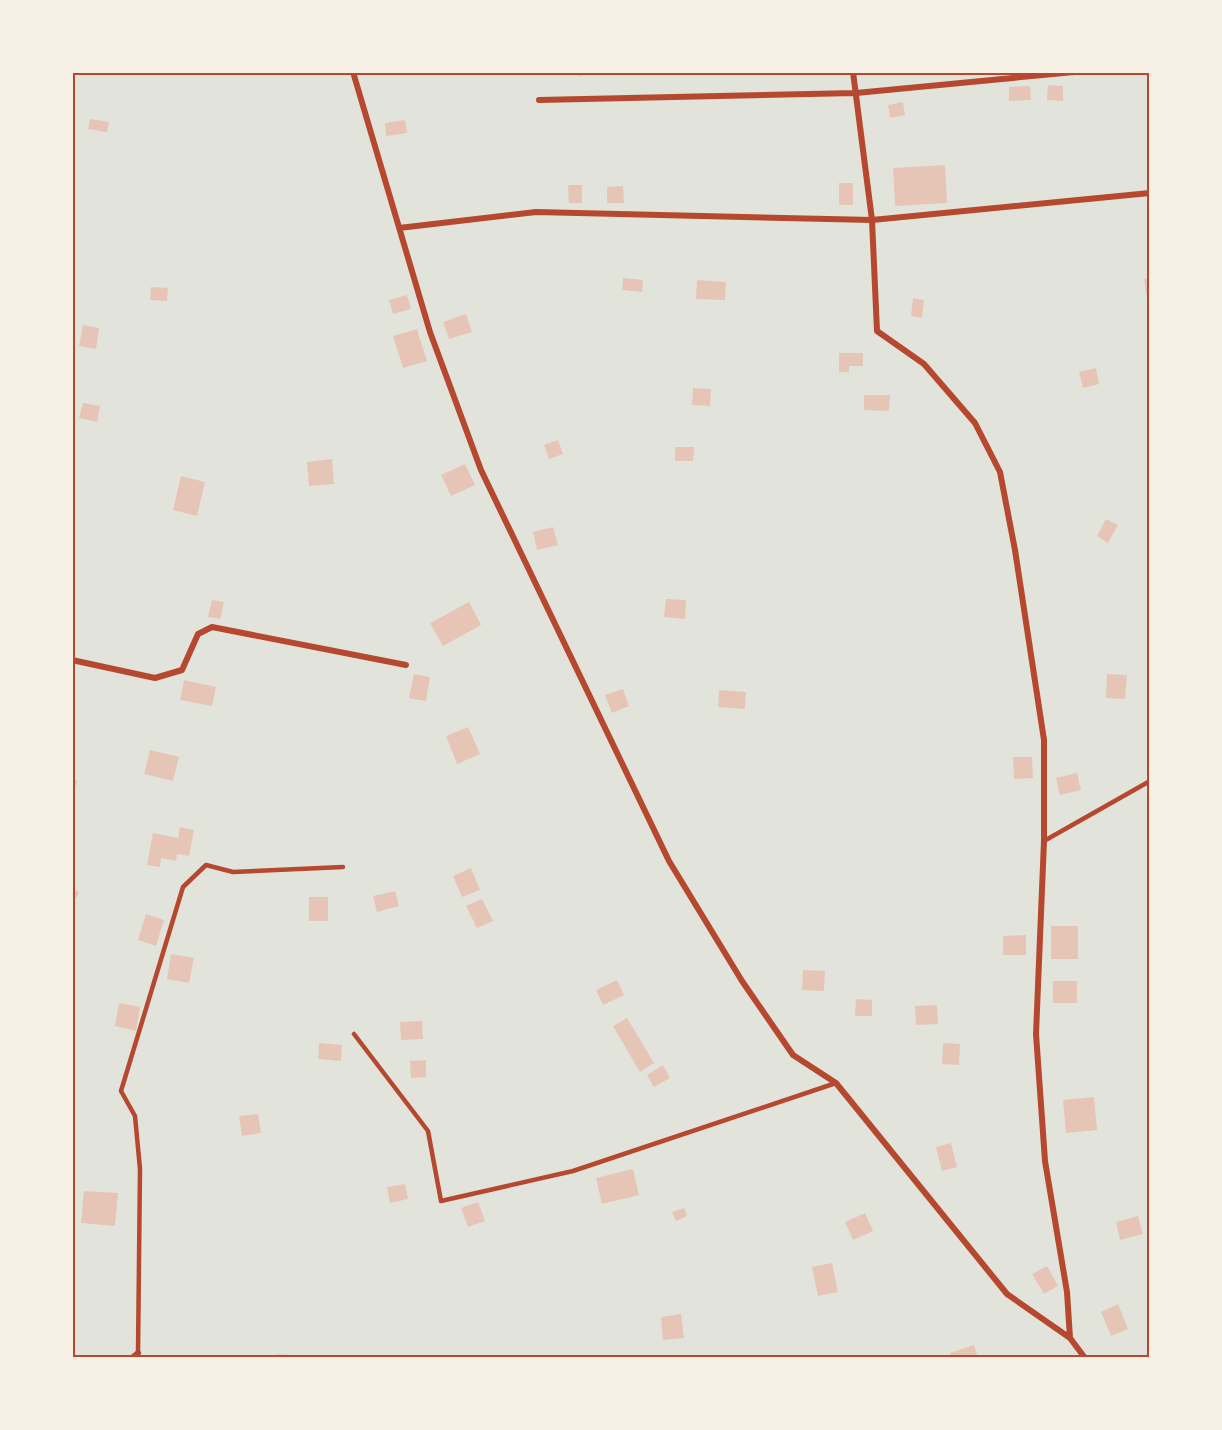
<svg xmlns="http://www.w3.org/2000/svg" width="1222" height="1430" font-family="'Crimson Pro',serif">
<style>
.green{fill:#e2e4dc}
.building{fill:#e6c5b7}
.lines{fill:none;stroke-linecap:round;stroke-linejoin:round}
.service{stroke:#b5482f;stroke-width:4.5}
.minor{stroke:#b5482f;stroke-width:6}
.neatline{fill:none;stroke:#b5482f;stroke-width:2}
</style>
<rect width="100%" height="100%" fill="#f6efe4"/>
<!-- green -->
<path class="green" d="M 72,72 L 1150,72 L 1150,1358 L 72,1358 Z"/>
<!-- building -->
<path class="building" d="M 563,72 L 582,72 L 582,76 L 563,74 Z
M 820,72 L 848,72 L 849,74 L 821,75 Z
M 1048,85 L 1063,86 L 1063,101 L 1047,100 Z
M 1030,86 L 1031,100 L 1009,101 L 1009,87 Z
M 903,102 L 905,115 L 890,118 L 888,105 Z
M 90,119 L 109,122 L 107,132 L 88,129 Z
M 405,120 L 407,133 L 386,136 L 385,123 Z
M 945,165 L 947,203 L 895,206 L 893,168 Z
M 839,183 L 853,183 L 853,205 L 839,205 Z
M 568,185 L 582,185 L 582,203 L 569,203 Z
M 623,186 L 624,203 L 607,203 L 607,187 Z
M 623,278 L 643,280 L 642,292 L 622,290 Z
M 1150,278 L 1150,294 L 1146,294 L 1144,279 Z
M 697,280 L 726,282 L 725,300 L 696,299 Z
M 151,287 L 168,288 L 167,301 L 150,300 Z
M 407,295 L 411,309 L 393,314 L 389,300 Z
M 913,298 L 924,300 L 922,318 L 911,316 Z
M 466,314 L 472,332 L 449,339 L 443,322 Z
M 83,325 L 99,328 L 96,349 L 79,346 Z
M 417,329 L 427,361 L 403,368 L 393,336 Z
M 839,353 L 863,353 L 863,366 L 849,366 L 849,372 L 839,372 Z
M 1096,368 L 1099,384 L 1083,388 L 1079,372 Z
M 693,388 L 711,389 L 710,406 L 692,405 Z
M 864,395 L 890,395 L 889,411 L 864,410 Z
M 83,403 L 100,406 L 97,422 L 79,418 Z
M 558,440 L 563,454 L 549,459 L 544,445 Z
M 675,447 L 694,447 L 693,461 L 675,461 Z
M 332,459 L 334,484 L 309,486 L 307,462 Z
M 465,464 L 475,485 L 451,496 L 441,475 Z
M 181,476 L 205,482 L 197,516 L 173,510 Z
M 1106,519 L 1118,525 L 1108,543 L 1097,536 Z
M 553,527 L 558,545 L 537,550 L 533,532 Z
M 666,599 L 686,600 L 685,619 L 664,617 Z
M 212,600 L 224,602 L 220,619 L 208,617 Z
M 469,602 L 481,625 L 443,646 L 430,623 Z
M 414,674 L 430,677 L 426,701 L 409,698 Z
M 1107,674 L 1127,675 L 1125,699 L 1106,698 Z
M 184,680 L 216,687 L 212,706 L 180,700 Z
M 623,689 L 629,706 L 612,713 L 605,695 Z
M 719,690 L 746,692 L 745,709 L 718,707 Z
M 468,727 L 480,754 L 457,764 L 446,736 Z
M 150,750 L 179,757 L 173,781 L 144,774 Z
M 1013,757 L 1032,757 L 1033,778 L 1014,779 Z
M 1077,773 L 1081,790 L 1060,795 L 1056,778 Z
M 72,779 L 77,781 L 73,796 L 72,796 Z
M 180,827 L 194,830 L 189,856 L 177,854 L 176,861 L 161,858 L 160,867 L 147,865 L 153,833 L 178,838 Z
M 471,868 L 480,890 L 462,897 L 453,876 Z
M 72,889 L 79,892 L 72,906 Z
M 395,891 L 399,906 L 377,912 L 373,896 Z
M 309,897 L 328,897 L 328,921 L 309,921 Z
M 482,899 L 493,921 L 477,928 L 466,906 Z
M 146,914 L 164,920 L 156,946 L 138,940 Z
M 1051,926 L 1078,926 L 1078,959 L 1051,959 Z
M 1026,935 L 1026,955 L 1003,955 L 1003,936 Z
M 171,954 L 194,958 L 189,983 L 167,979 Z
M 803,970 L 825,971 L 824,991 L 802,990 Z
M 617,980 L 624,995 L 603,1005 L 596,990 Z
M 1053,981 L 1077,981 L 1077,1003 L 1053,1003 Z
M 856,999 L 872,1000 L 872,1016 L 855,1016 Z
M 119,1003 L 140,1007 L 136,1031 L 115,1026 Z
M 937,1005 L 938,1024 L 916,1025 L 915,1006 Z
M 627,1018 L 654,1063 L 640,1072 L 613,1026 Z
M 422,1021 L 423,1039 L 401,1040 L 400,1022 Z
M 319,1043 L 342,1045 L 341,1061 L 318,1059 Z
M 943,1043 L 960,1044 L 959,1065 L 942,1064 Z
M 426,1060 L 426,1077 L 411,1078 L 410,1061 Z
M 663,1065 L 670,1078 L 654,1087 L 647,1075 Z
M 1094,1097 L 1097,1130 L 1066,1133 L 1063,1100 Z
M 258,1114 L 261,1133 L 242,1136 L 239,1116 Z
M 951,1143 L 957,1167 L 942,1171 L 936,1147 Z
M 633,1169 L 639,1195 L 602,1204 L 596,1178 Z
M 405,1184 L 408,1199 L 390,1203 L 387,1187 Z
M 84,1191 L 118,1193 L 115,1226 L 81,1223 Z
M 478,1202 L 485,1221 L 468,1227 L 461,1208 Z
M 684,1208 L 687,1216 L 676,1221 L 672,1212 Z
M 865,1213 L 873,1231 L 853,1240 L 845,1222 Z
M 1138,1216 L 1143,1234 L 1120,1240 L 1116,1222 Z
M 832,1263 L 838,1292 L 818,1296 L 812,1267 Z
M 1047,1266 L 1058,1286 L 1044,1294 L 1032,1274 Z
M 1118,1304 L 1128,1329 L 1111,1336 L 1101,1312 Z
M 681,1314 L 684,1338 L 663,1340 L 661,1317 Z
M 974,1345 L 978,1358 L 952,1358 L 950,1353 Z
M 277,1354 L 302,1356 L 302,1358 L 277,1358 Z"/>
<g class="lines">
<!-- service -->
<path class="service" d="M 1044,841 L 1150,781
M 354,1034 L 428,1131 L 441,1201 L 573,1171 L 836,1083
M 138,1353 L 140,1169 L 135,1116 L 121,1091 L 183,887 L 206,865 L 233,872 L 343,867"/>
<!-- minor -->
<path class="minor" d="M 353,72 L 430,332 L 481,470 L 669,861 L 742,981 L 793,1055 L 836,1083 L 1007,1294 L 1070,1338 L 1085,1358
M 853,72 L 872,220 L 877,331 L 924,364 L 975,423 L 1000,472 L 1015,550 L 1044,740 L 1044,841 L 1036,1034 L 1045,1161 L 1067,1292 L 1070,1338
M 539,100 L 856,93 L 1074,72
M 399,228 L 536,212 L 872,220 L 1150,193
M 72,660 L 155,678 L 182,670 L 198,634 L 212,627 L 406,665
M 132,1358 L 138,1353"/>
</g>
<!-- border -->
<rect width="1222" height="1430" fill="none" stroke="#f6efe4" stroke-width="147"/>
<rect x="74" y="74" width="1074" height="1282" class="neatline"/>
</svg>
